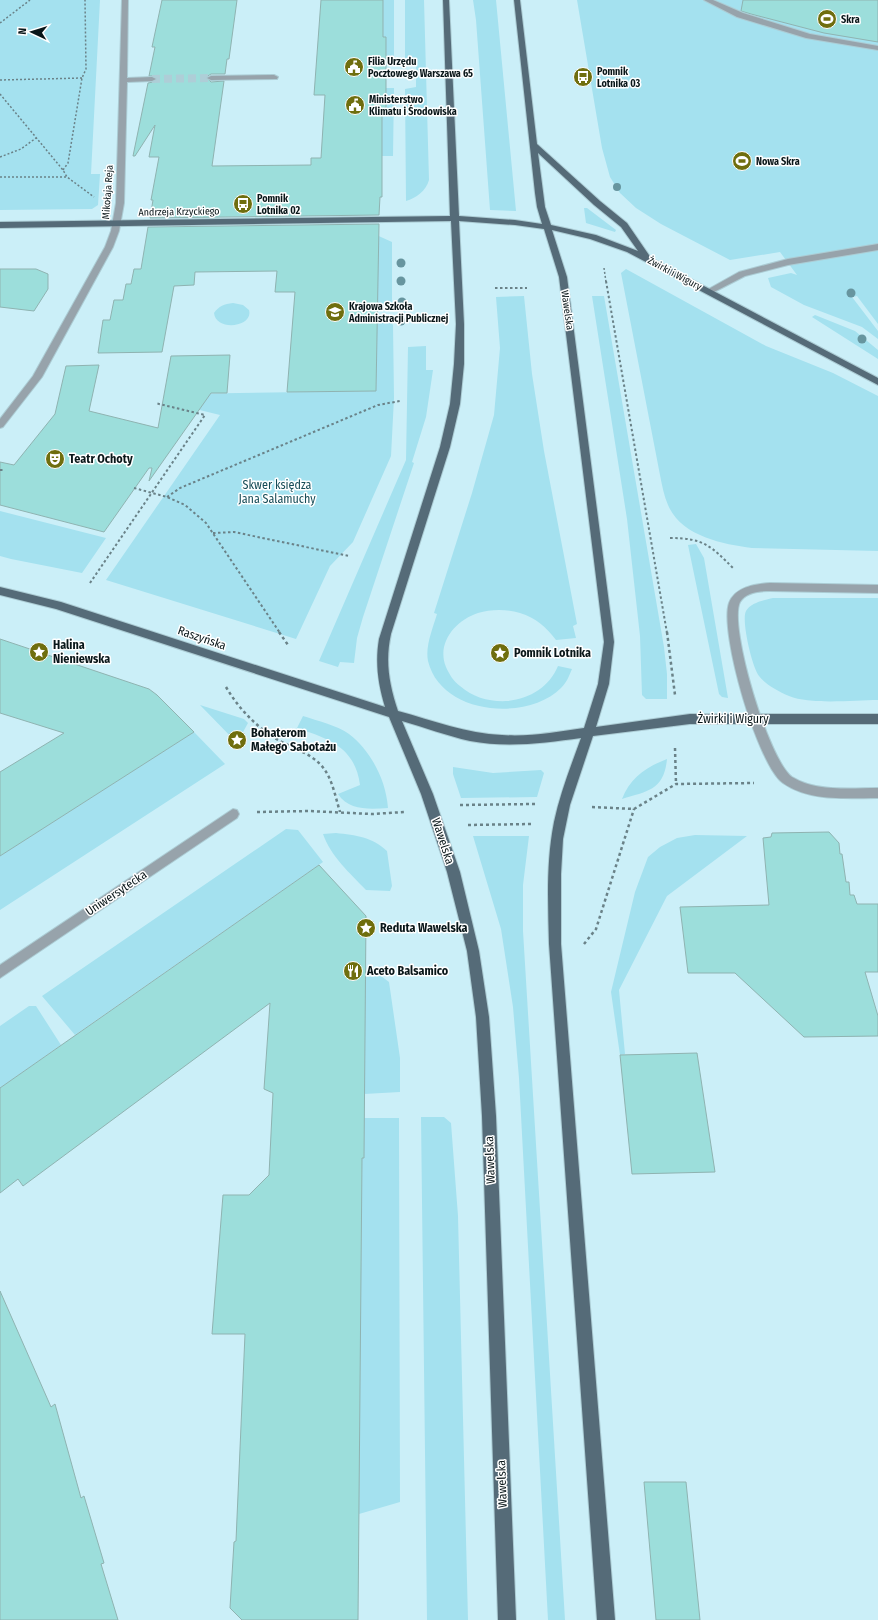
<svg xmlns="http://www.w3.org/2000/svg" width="878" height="1620" font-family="'Fira Sans Condensed',sans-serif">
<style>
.green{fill:#a4e1ef}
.building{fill:#9cdedb;stroke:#8fb3b1}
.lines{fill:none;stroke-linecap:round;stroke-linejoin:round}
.minor-tunnel{stroke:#aeced7;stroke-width:8;stroke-dasharray:8 4;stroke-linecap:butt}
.minor-casing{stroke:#acccd4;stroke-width:2}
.major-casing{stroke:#acccd4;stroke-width:2}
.path-far2{stroke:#6a8288;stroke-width:1.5;stroke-dasharray:2 2;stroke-linecap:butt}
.path-far1{stroke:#6a8288;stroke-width:2;stroke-dasharray:2.5 2.5;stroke-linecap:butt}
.path{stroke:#6a8288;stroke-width:2.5;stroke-dasharray:3 3;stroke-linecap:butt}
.minor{fill:#97a3ab;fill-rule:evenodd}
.major{fill:#556b78;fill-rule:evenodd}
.tree{fill:#67959f}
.labels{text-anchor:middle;stroke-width:3;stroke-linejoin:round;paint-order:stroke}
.far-poi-label{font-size:10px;font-weight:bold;fill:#091619;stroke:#fff;text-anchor:start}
.far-street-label{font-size:10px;fill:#091619;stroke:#fff}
.poi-label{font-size:12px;font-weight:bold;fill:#091619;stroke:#fff;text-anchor:start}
.park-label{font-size:12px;fill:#164c57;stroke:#fff}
.street-label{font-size:12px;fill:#091619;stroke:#fff}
</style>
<rect width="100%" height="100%" fill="#cbeff8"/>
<!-- green -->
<path class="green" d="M 0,0 L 100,0 L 91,174 L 100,174 L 98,205 L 92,209 L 0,210 Z
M 383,0 L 394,0 L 394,64 L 386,64 L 386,37 L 383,37 Z
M 405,0 L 424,0 L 429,180 C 426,191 416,198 406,201 L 405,89 L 416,87 L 416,64 L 405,64 Z
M 473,0 L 496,0 L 516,211 L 490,210 L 476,20 Z
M 577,0 L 878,0 L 878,324 L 857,296 L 852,297 L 878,331 L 878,339 L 862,327 L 804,305 L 771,287 L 768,278 L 791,273 L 797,275 L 780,252 L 730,260 L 661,224 L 636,208 L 620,193 L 610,177 L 602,148 Z
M 386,88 L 394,88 L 393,156 L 382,156 L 382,115 L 386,115 Z
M 584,208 L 587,208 L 616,230 L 615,232 L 586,223 Z
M 372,233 L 392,242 L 392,303 L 377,305 Z
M 626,269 L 766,346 L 833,373 L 878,396 L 878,551 L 752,548 C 722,544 681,536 668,505 C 664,496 662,485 660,475 L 621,273 Z
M 524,296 L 532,374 L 544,451 L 577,624 L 573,626 L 576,638 L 556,640 C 546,627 536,618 520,613 C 507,609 491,609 478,613 C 456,620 436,643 446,667 C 449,674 454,682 460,686 C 474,698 490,702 508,701 C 531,698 549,687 558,666 L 572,669 C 569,676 567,682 561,688 C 527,722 441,715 428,661 C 425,646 433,628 437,614 L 434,613 L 472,493 L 494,415 L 500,348 L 496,297 Z
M 592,296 L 604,296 L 664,647 L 667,674 L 667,699 L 646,699 L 642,695 L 640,636 L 627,519 Z
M 233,303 L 243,305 L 249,310 C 254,327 216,332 214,313 C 219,306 224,304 233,303 Z
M 815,315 L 855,331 L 878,350 L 878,359 L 812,317 Z
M 377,320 L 389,320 L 393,325 L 394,398 L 391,456 L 353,542 L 330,566 L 296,639 L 106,580 L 220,415 L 167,402 L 174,394 L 376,391 Z
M 426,346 L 426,370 L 433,370 L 426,417 L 412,462 L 414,463 L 363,617 L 357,638 L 354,663 L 340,662 L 338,667 L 319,661 L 406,460 L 408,347 Z
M 0,511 L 106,538 L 82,573 L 11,559 L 0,556 Z
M 696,544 L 704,558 L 728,698 L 722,697 L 719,694 L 688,545 Z
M 773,598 L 878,598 L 878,700 C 854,700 811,705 789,696 C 778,691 766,685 759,676 C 752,667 741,620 746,611 C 751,602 765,600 773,598 Z
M 200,705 L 244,719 L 248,723 L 237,743 Z
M 303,716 C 318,721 336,725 349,734 C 371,751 386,780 388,808 C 370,809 349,811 338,794 L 360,785 C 355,747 329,739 297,728 Z
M 194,732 L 225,764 L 0,910 L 0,856 Z
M 667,759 C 664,790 648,791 622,799 C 630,778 646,767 667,759 Z
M 453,767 L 493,773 L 541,770 L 544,773 L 537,797 L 461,798 L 453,774 Z
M 286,829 L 298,830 L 323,862 L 75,1035 L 42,996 Z
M 336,833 C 356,835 372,837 387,851 L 392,886 L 390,891 L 366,890 C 350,873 331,857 323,834 Z
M 695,835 L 747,836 L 667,896 L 619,990 L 625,1054 L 620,1055 L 611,992 L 635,892 L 648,857 L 660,847 L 677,838 Z
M 473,836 L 529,836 L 523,885 L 523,931 L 565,1620 L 548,1620 L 519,1078 L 513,1007 L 501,929 Z
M 381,976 L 389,982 L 400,1058 L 400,1092 L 364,1094 L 365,977 Z
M 29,1006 L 36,1006 L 61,1045 L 0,1088 L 0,1026 Z
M 421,1117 L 444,1117 L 451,1123 L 458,1216 L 468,1620 L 427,1620 Z
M 364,1118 L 399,1118 L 400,1502 L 359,1514 L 362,1158 Z"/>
<!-- building -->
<path class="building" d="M 162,0 L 237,0 L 229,59 L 227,59 L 225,74 L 211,74 L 206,77 L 211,82 L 224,81 L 212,166 L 311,165 L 311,158 L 321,158 L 325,95 L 314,95 L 321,0 L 383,0 L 383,37 L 386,37 L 386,115 L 382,115 L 382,197 L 380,197 L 379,215 L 150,218 L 153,200 L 151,200 L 159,157 L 149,157 L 155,125 L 135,156 L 133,156 L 148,83 L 153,82 L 157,80 L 153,76 L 149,76 L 155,47 L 152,47 Z
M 743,0 L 878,0 L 878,42 L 824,33 L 751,14 L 741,11 Z
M 379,224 L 376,391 L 287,392 L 295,292 L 275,292 L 277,271 L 195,272 L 194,285 L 174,286 L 162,352 L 98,353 L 103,320 L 110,320 L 114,300 L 123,300 L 126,284 L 131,284 L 134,269 L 141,269 L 148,227 Z
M 0,269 L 36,269 L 48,274 L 48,289 L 34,311 L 0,307 Z
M 230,355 L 227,393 L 211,393 L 149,481 L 152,468 L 149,468 L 104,532 L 0,505 L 0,462 L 14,465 L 55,414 L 66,366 L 99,365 L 89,411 L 158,428 L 171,356 Z
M 0,639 L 149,689 L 157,695 L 194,732 L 0,856 L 0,772 L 64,733 L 0,713 Z
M 829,832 L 839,843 L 840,854 L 842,854 L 846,882 L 849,882 L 850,895 L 854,895 L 857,904 L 878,904 L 878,972 L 865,972 L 878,1016 L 878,1036 L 804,1037 L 735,973 L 688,973 L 680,907 L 769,905 L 763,838 L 771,837 L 772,833 Z
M 319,865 L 366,916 L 364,1158 L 362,1158 L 358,1620 L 242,1620 L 230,1608 L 234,1542 L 236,1541 L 245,1334 L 212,1334 L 223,1195 L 249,1195 L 269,1175 L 273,1093 L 264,1089 L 270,1003 L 23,1186 L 18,1179 L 0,1193 L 0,1088 Z
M 697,1053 L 715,1172 L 632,1174 L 620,1055 Z
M 0,1291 L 51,1407 L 55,1404 L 81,1498 L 84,1496 L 104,1563 L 101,1564 L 118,1620 L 0,1620 Z
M 644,1482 L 686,1482 L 700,1620 L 656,1620 Z"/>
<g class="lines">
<!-- minor-tunnel -->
<path class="minor-tunnel" d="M 152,79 L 211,78"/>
<defs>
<path id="minor" d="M 122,0 L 128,0 L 127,78 L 152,77 L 156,79 L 152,81 L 127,82 L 124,203 L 119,231 L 113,247 L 42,377 L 3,427 L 0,428 L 0,419 L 33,376 L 105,247 L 111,231 L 116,203 Z
M 704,0 L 713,0 L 743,13 L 810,34 L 878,46 L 878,50 L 806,38 L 737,17 Z
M 274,75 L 278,77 L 277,79 L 211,80 L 207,78 L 211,76 Z
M 878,244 L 878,250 L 788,265 L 745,276 L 712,293 L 709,294 L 705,291 L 739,272 L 788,259 Z
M 770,583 L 878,585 L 878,593 L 770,591 C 760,591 746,592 740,602 C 728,626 769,761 792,777 C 816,792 851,788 878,788 L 878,798 C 847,798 810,802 783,783 C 758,766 719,632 729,603 C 735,587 755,584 770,583 Z
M 233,809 L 237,810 L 239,814 L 237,818 L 0,978 L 0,965 Z"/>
<path id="major" d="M 443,0 L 449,0 L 459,216 L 515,220 L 542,224 L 537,207 L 535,193 L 514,0 L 520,0 L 537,144 L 600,201 L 627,223 L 651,258 L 878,378 L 878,385 L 627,252 L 590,239 L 552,230 L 567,277 L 614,642 L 609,684 L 596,727 L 690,714 L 878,714 L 878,724 L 690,724 L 593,736 L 570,805 L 563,839 L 561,874 L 561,944 L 615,1620 L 597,1620 L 549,944 C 548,903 546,862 554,822 C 560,793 571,766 581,738 C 545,743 507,748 470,741 C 447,736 424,727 402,721 L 433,794 L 460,872 L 479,951 L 489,1017 L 496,1116 L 516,1620 L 498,1620 L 482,1116 L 476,1017 L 467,951 L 447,872 L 421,794 L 389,717 L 56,609 L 0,595 L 0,587 L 61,602 L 385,707 C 378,684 375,663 379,639 L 440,447 L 450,404 L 454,364 L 456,324 L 451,221 L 0,228 L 0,222 L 450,216 ZM 538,153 L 594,205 L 621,227 L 638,251 L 596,235 L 551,225 L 545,207 ZM 459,221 L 515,225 L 544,229 L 559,277 L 604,642 L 598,684 L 584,728 C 557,732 529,737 502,735 C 467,734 432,720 398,711 C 389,684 385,661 391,634 L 450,447 L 460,404 L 464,364 L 464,324 Z"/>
</defs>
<!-- minor casing -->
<use href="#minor" class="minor-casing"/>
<!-- major casing -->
<use href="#major" class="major-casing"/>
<!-- path-far2 -->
<path class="path-far2" d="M 0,23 L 30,0
M 0,80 L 82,78
M 0,94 L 63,170 L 67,177 L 94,197
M 0,157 L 21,149 L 36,138
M 63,170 L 68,163 L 82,78 L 86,69 L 85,0
M 0,177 L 67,177
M 604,268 L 606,282"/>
<!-- path-far1 -->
<path class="path-far1" d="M 606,281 L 667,633
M 495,288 L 527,288
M 0,470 L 3,470
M 134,488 L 167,497 L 185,505 L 206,523 L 280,633
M 167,497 L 180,488 L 378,405 L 400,401
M 213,533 L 234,532 L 349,556
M 670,538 C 704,538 711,546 734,569
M 90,583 L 205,415 L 155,403"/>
<!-- path -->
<path class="path" d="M 279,632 L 288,645
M 667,632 L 675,695
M 226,687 C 239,709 257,728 280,741 C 293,748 309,753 320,764 C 332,776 335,796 340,812
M 675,748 L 676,784
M 460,805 L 535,804
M 592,807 L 634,809 L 676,784 L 754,783
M 257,812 L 309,811 L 372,814 L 404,812
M 468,825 L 531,824
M 584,944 L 596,929 L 634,809"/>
<!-- minor -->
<use href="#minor" class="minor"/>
<!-- major -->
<use href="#major" class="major"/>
</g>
<!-- trees -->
<g class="tree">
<circle cx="617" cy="187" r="4"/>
<circle cx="401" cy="263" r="4.5"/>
<circle cx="401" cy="281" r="4.5"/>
<circle cx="851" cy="293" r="4.5"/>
<circle cx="402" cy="302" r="4.5"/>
<circle cx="401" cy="321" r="4.5"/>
<circle cx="862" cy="339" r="4.5"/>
</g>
<!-- icons -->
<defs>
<symbol id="stadium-disc" viewBox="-11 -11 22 22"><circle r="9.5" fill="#6f6e0e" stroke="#fff"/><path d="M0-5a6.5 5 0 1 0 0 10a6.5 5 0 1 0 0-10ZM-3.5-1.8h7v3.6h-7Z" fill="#fff"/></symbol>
<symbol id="civic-disc" viewBox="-11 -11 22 22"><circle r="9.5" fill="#6f6e0e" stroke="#fff"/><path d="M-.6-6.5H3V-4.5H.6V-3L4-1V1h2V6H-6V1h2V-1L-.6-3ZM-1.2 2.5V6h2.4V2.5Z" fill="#fff"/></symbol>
<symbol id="bus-disc" viewBox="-11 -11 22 22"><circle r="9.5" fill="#6f6e0e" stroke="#fff"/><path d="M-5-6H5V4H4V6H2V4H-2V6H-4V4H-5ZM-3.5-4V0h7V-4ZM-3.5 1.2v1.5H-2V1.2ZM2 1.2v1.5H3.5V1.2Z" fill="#fff"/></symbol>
<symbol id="university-disc" viewBox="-11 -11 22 22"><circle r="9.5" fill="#6f6e0e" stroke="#fff"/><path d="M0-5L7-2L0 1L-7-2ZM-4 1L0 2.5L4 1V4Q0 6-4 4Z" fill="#fff"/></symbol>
<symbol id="theatre-disc" viewBox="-11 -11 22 22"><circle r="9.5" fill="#6f6e0e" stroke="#fff"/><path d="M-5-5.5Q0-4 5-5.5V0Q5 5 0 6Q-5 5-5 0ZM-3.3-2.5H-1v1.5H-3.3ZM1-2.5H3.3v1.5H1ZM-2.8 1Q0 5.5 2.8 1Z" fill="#fff"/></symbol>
<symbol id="sight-disc" viewBox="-11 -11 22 22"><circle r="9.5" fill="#6f6e0e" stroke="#fff"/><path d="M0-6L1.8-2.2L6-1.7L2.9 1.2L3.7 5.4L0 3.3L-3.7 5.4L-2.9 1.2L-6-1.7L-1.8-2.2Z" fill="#fff"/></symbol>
<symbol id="restaurant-disc" viewBox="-11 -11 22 22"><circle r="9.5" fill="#6f6e0e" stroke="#fff"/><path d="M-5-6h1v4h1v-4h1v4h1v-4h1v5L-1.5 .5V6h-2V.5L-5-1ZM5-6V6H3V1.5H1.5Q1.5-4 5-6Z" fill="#fff"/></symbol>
</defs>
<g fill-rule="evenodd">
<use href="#stadium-disc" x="816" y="8" width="22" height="22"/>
<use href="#civic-disc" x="343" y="56" width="22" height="22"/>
<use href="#bus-disc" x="572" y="66" width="22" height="22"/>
<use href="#civic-disc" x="344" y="94" width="22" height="22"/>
<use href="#stadium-disc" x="731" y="150" width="22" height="22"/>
<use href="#bus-disc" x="232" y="193" width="22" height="22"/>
<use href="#university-disc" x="324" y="301" width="22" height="22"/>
<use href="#theatre-disc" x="44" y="448" width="22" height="22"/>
<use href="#sight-disc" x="28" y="641" width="22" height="22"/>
<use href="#sight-disc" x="489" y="642" width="22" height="22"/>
<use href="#sight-disc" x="226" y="729" width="22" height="22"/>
<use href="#sight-disc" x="355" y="917" width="22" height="22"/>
<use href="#restaurant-disc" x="342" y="960" width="22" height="22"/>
</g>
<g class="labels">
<!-- far-poi labels -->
<g class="far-poi-label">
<text x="841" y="23">Skra</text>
<text x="368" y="65">Filia Urzędu<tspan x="368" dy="12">Pocztowego Warszawa 65</tspan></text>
<text x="597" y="75">Pomnik<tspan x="597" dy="12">Lotnika 03</tspan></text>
<text x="369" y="103">Ministerstwo<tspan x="369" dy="12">Klimatu i Środowiska</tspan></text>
<text x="756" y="165">Nowa Skra</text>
<text x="257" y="202">Pomnik<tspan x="257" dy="12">Lotnika 02</tspan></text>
<text x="349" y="310">Krajowa Szkoła<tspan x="349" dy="12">Administracji Publicznej</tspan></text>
</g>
<!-- far-street labels -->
<g class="far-street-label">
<text transform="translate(107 192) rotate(-86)" y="4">Mikołaja Reja</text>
<text transform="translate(179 211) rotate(-1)" y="4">Andrzeja Krzyckiego</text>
<text transform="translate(675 273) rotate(28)" y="4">Żwirki i Wigury</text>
<text transform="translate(568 310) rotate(82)" y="4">Wawelska</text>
</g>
<!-- poi labels -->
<g class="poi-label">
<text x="69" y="463">Teatr Ochoty</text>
<text x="53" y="649">Halina<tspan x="53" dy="14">Nieniewska</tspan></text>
<text x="514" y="657">Pomnik Lotnika</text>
<text x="251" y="737">Bohaterom<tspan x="251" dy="14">Małego Sabotażu</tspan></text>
<text x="380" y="932">Reduta Wawelska</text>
<text x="367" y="975">Aceto Balsamico</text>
</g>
<!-- park labels -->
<g class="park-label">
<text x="277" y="489">Skwer księdza<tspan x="277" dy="14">Jana Salamuchy</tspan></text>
</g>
<!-- street labels -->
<g class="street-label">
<text transform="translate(202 638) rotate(19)" y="4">Raszyńska</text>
<text x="733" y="723">Żwirki i Wigury</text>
<text transform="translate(443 841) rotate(72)" y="4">Wawelska</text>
<text transform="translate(116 893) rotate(-34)" y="4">Uniwersytecka</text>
<text transform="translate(490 1160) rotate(-92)" y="4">Wawelska</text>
<text transform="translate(502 1484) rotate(-92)" y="4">Wawelska</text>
</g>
</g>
<!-- north arrow -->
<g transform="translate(32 32) rotate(274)" stroke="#ffffff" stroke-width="3" paint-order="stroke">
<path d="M0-3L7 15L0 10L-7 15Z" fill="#091619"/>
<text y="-6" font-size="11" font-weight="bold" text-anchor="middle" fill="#091619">N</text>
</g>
</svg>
